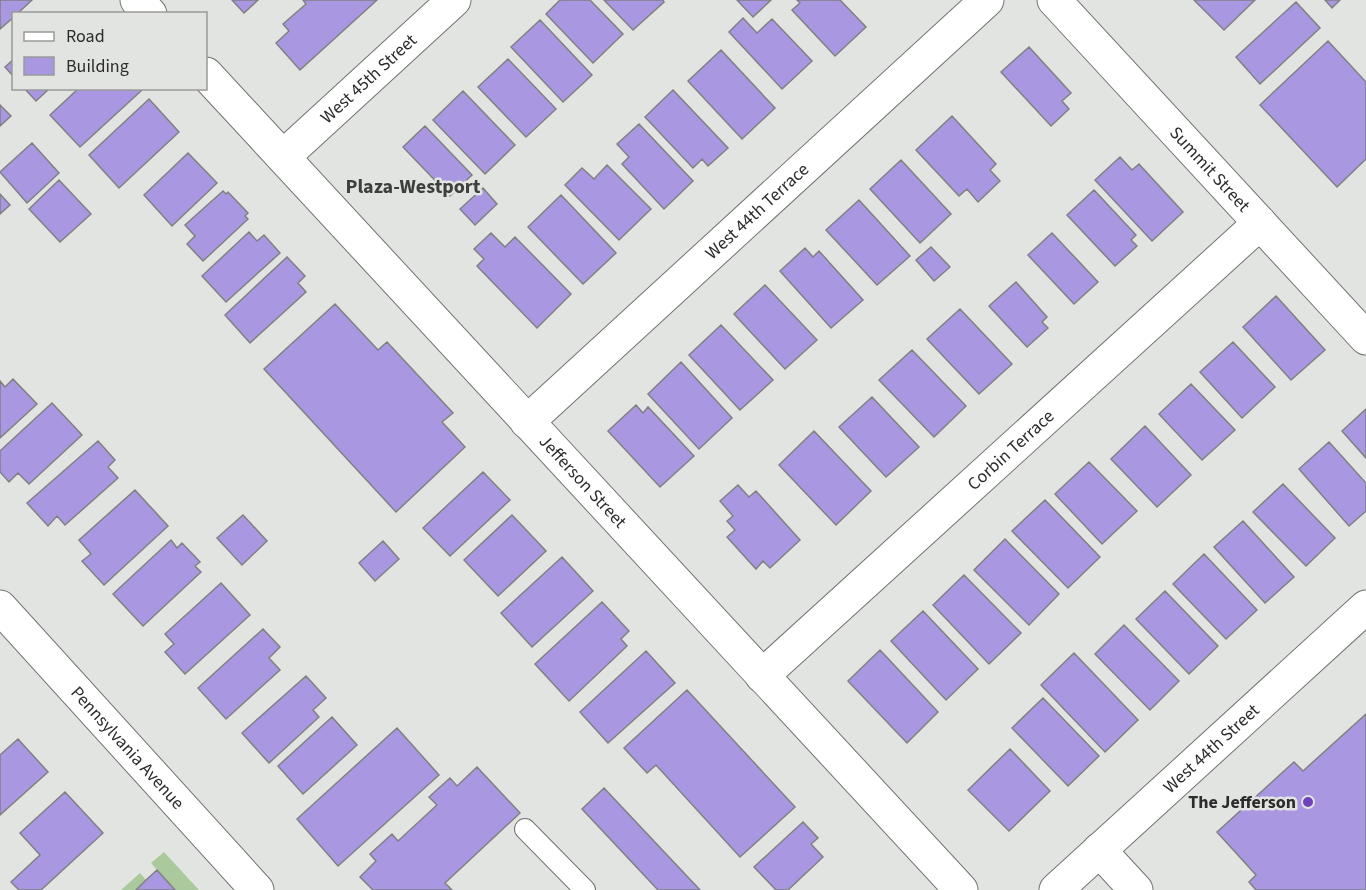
<svg xmlns="http://www.w3.org/2000/svg" width="1366" height="890" font-family="'Source Sans 3',sans-serif">
<style>
.green{fill:#aac99d}
.building{fill:#aa97e2;stroke:#808083;stroke-width:1.5}
.lines{fill:none;stroke-linecap:round;stroke-linejoin:round}
.service-casing{stroke:#717470;stroke-width:22}
.minor-casing{stroke:#717470;stroke-width:35}
.service{stroke:#fff;stroke-width:20}
.minor{stroke:#fff;stroke-width:33}
.poi-dot{fill:#6d42bb;stroke:#e2e4e1;stroke-width:2}
.labels{text-anchor:middle;stroke-width:5;stroke-linejoin:round;paint-order:stroke}
.street-label{font-size:18px;fill:#2b2c2b;stroke:#e2e4e1}
.poi-label{font-size:18px;font-weight:bold;fill:#2b2c2b;stroke:#e2e4e1;text-anchor:end}
.neighbourhood-label{font-size:20px;font-weight:bold;fill:#3d3f3c;stroke:#e2e4e1}
</style>
<rect width="100%" height="100%" fill="#e2e4e1"/>
<!-- green -->
<path class="green" d="M 164,852 L 199,890 L 175,890 L 151,863 Z
M 140,873 L 146,880 L 136,890 L 121,890 Z"/>
<!-- building -->
<path class="building" d="M 0,0 L 32,0 L 17,14 L 14,14 L 14,17 L 0,29 Z
M 232,0 L 258,0 L 244,13 Z
M 303,0 L 377,0 L 300,70 L 276,43 L 289,31 L 283,24 L 306,4 Z
M 560,0 L 590,0 L 623,34 L 593,63 L 546,14 Z
M 604,0 L 663,0 L 664,2 L 633,30 Z
M 737,0 L 771,0 L 753,17 Z
M 797,0 L 840,0 L 866,27 L 835,56 L 792,10 L 800,3 Z
M 1194,0 L 1255,0 L 1224,30 Z
M 1325,0 L 1340,0 L 1332,8 Z
M 1296,2 L 1320,28 L 1260,84 L 1236,57 Z
M 743,18 L 757,33 L 772,19 L 812,61 L 782,89 L 729,32 Z
M 540,20 L 592,75 L 563,102 L 511,47 Z
M 1328,41 L 1366,82 L 1366,159 L 1337,187 L 1260,105 Z
M 1029,47 L 1071,93 L 1062,101 L 1069,109 L 1051,126 L 1001,72 Z
M 721,50 L 775,108 L 742,139 L 688,81 Z
M 14,59 L 14,77 L 5,67 Z
M 508,59 L 556,109 L 526,137 L 478,87 Z
M 24,88 L 50,88 L 36,101 Z
M 79,88 L 140,88 L 142,90 L 80,147 L 50,115 Z
M 673,90 L 728,148 L 708,166 L 702,159 L 693,168 L 645,117 Z
M 463,91 L 515,145 L 485,174 L 433,120 Z
M 149,99 L 179,132 L 119,188 L 89,155 Z
M 0,105 L 11,116 L 0,126 Z
M 952,116 L 996,164 L 990,170 L 1000,181 L 978,202 L 967,189 L 959,196 L 916,150 Z
M 639,124 L 693,181 L 664,209 L 622,164 L 629,157 L 617,144 Z
M 425,126 L 472,175 L 450,196 L 403,147 Z
M 32,143 L 59,173 L 27,203 L 0,172 Z
M 188,153 L 217,183 L 172,226 L 144,195 Z
M 1120,157 L 1132,170 L 1139,164 L 1183,212 L 1152,241 L 1095,180 Z
M 901,160 L 951,214 L 920,243 L 870,189 Z
M 607,165 L 651,209 L 619,240 L 565,185 L 582,168 L 594,179 Z
M 59,180 L 91,214 L 60,242 L 29,209 Z
M 483,188 L 497,204 L 475,225 L 460,209 Z
M 1094,190 L 1136,235 L 1131,240 L 1137,246 L 1115,266 L 1067,215 Z
M 223,191 L 226,194 L 228,192 L 248,213 L 245,216 L 248,219 L 203,261 L 187,244 L 195,236 L 185,225 Z
M 0,194 L 10,205 L 0,214 Z
M 561,195 L 616,253 L 583,284 L 528,227 Z
M 859,200 L 910,256 L 877,285 L 826,230 Z
M 249,232 L 257,241 L 264,235 L 280,253 L 226,302 L 202,276 Z
M 491,233 L 505,247 L 515,237 L 571,294 L 537,328 L 477,266 L 484,259 L 474,249 Z
M 1052,233 L 1098,282 L 1074,304 L 1028,255 Z
M 931,247 L 950,267 L 934,281 L 916,260 Z
M 805,248 L 813,257 L 819,251 L 863,300 L 831,328 L 780,271 Z
M 287,257 L 305,276 L 298,283 L 306,292 L 250,343 L 225,315 Z
M 1016,282 L 1047,317 L 1042,322 L 1048,328 L 1027,347 L 989,306 Z
M 765,285 L 817,340 L 785,369 L 734,314 Z
M 1276,296 L 1325,350 L 1291,380 L 1243,327 Z
M 335,304 L 378,350 L 387,342 L 453,413 L 442,422 L 465,447 L 396,512 L 264,369 Z
M 960,309 L 1012,364 L 979,394 L 927,339 Z
M 721,325 L 773,380 L 740,410 L 689,355 Z
M 1233,342 L 1275,387 L 1242,418 L 1200,372 Z
M 912,350 L 966,406 L 934,437 L 879,380 Z
M 681,362 L 732,418 L 699,449 L 648,394 Z
M 13,379 L 37,404 L 0,438 L 0,381 L 5,387 Z
M 1191,384 L 1235,430 L 1202,460 L 1159,414 Z
M 872,397 L 919,447 L 886,477 L 839,427 Z
M 52,403 L 82,435 L 29,484 L 18,473 L 9,482 L 0,472 L 0,451 Z
M 636,405 L 643,413 L 648,407 L 694,456 L 660,487 L 608,431 Z
M 1366,409 L 1366,458 L 1342,431 Z
M 1145,426 L 1191,475 L 1157,507 L 1111,459 Z
M 814,431 L 871,491 L 836,525 L 779,465 Z
M 98,441 L 115,460 L 108,467 L 118,478 L 65,525 L 57,516 L 48,526 L 27,503 Z
M 1329,442 L 1366,483 L 1366,511 L 1349,526 L 1299,469 Z
M 1089,462 L 1137,511 L 1102,544 L 1055,494 Z
M 483,472 L 510,500 L 450,556 L 423,528 Z
M 1283,484 L 1335,538 L 1306,566 L 1253,512 Z
M 738,485 L 749,497 L 756,491 L 800,540 L 770,568 L 763,561 L 756,569 L 727,537 L 735,530 L 727,521 L 733,516 L 720,501 Z
M 135,490 L 168,526 L 104,585 L 82,561 L 91,554 L 79,540 Z
M 1045,500 L 1100,557 L 1068,588 L 1012,531 Z
M 243,515 L 267,541 L 242,565 L 217,538 Z
M 512,515 L 546,551 L 498,596 L 464,560 Z
M 1243,521 L 1294,577 L 1265,603 L 1214,547 Z
M 1005,539 L 1059,594 L 1029,625 L 974,570 Z
M 171,540 L 177,548 L 182,543 L 200,562 L 195,566 L 201,572 L 143,626 L 113,594 Z
M 383,541 L 399,559 L 375,581 L 359,563 Z
M 1204,554 L 1257,610 L 1226,639 L 1173,584 Z
M 562,557 L 593,591 L 532,647 L 501,613 Z
M 964,575 L 1021,633 L 989,664 L 933,605 Z
M 221,583 L 250,615 L 185,674 L 165,652 L 174,644 L 165,634 Z
M 1165,591 L 1218,646 L 1189,674 L 1136,619 Z
M 602,602 L 629,631 L 621,639 L 627,646 L 569,701 L 535,664 Z
M 923,611 L 978,669 L 946,700 L 891,641 Z
M 1124,625 L 1179,681 L 1150,710 L 1095,654 Z
M 263,629 L 280,647 L 269,658 L 280,670 L 226,719 L 198,688 Z
M 880,650 L 938,712 L 907,743 L 848,681 Z
M 646,651 L 675,683 L 608,743 L 580,712 Z
M 1074,653 L 1138,720 L 1105,752 L 1041,685 Z
M 306,676 L 326,698 L 313,710 L 319,717 L 269,763 L 242,733 Z
M 687,690 L 795,807 L 740,857 L 656,765 L 647,773 L 624,748 Z
M 1043,698 L 1099,756 L 1068,786 L 1012,728 Z
M 1366,714 L 1366,890 L 1256,890 L 1249,882 L 1256,875 L 1217,832 L 1294,762 L 1303,771 Z
M 332,717 L 357,745 L 303,794 L 278,766 Z
M 397,728 L 439,775 L 338,866 L 297,819 Z
M 18,739 L 48,772 L 0,815 L 0,755 Z
M 1010,749 L 1050,791 L 1009,831 L 968,790 Z
M 477,767 L 520,813 L 445,883 L 452,890 L 373,890 L 360,877 L 376,861 L 370,854 L 392,834 L 398,841 L 437,805 L 429,797 L 450,778 L 457,786 Z
M 604,788 L 700,890 L 658,890 L 582,809 Z
M 65,792 L 103,833 L 41,890 L 19,890 L 11,882 L 40,855 L 20,833 Z
M 803,822 L 818,838 L 811,844 L 823,857 L 788,890 L 776,890 L 754,867 Z
M 157,870 L 175,890 L 136,890 L 146,880 Z"/>
<g class="lines">
<defs>
<path id="service" d="M 525,829 L 585,890"/>
<g id="minor">
<path d="M 137,0 L 150,14"/>
<path id="s1" d="M 1054,0 L 1366,338"/>
<path id="s2" d="M 206,74 L 961,890"/>
<path id="s3" d="M 283,157 L 454,0"/>
<path id="s4" d="M 527,422 L 987,0"/>
<path id="s5" d="M 0,607 L 257,890"/>
<path id="s6" d="M 762,676 L 1260,223"/>
<path d="M 1099,850 L 1136,890"/>
<path id="s7" d="M 1056,890 L 1366,607"/>
</g>
</defs>
<!-- service casing -->
<use href="#service" class="service-casing"/>
<!-- minor casing -->
<use href="#minor" class="minor-casing"/>
<!-- service -->
<use href="#service" class="service"/>
<!-- minor -->
<use href="#minor" class="minor"/>
</g>
<!-- markers -->
<circle class="poi-dot" cx="1308" cy="802" r="6"/>
<g class="labels">
<!-- street labels -->
<g class="street-label">
<text dy="6" stroke="none"><textPath href="#s3" startOffset="116">West 45th Street</textPath></text>
<text dy="6" stroke="none"><textPath href="#s1" startOffset="230">Summit Street</textPath></text>
<text dy="6" stroke="none"><textPath href="#s4" startOffset="312">West 44th Terrace</textPath></text>
<text dy="6" stroke="none"><textPath href="#s6" startOffset="336">Corbin Terrace</textPath></text>
<text dy="6" stroke="none"><textPath href="#s2" startOffset="555">Jefferson Street</textPath></text>
<text dy="6" stroke="none"><textPath href="#s5" startOffset="190">Pennsylvania Avenue</textPath></text>
<text dy="6" stroke="none"><textPath href="#s7" startOffset="210">West 44th Street</textPath></text>
</g>
<!-- poi labels -->
<g class="poi-label">
<text x="1296" y="808">The Jefferson</text>
</g>
<!-- neighbourhood labels -->
<g class="neighbourhood-label">
<text x="413" y="193">Plaza-Westport</text>
</g>
</g>
<!-- legend -->
<rect x="12" y="12" width="195" height="78" fill="#e2e4e1" stroke="#999a98" stroke-width="1.5"/>
<rect x="24" y="32" width="30" height="9" fill="#ffffff" stroke="#999a98" stroke-width="1.5"/>
<text x="66" y="42" font-size="18" fill="#2b2c2b">Road</text>
<rect x="24" y="57" width="30" height="18" fill="#aa97e2" stroke="#999a98" stroke-width="1.5"/>
<text x="66" y="72" font-size="18" fill="#2b2c2b">Building</text>
</svg>
